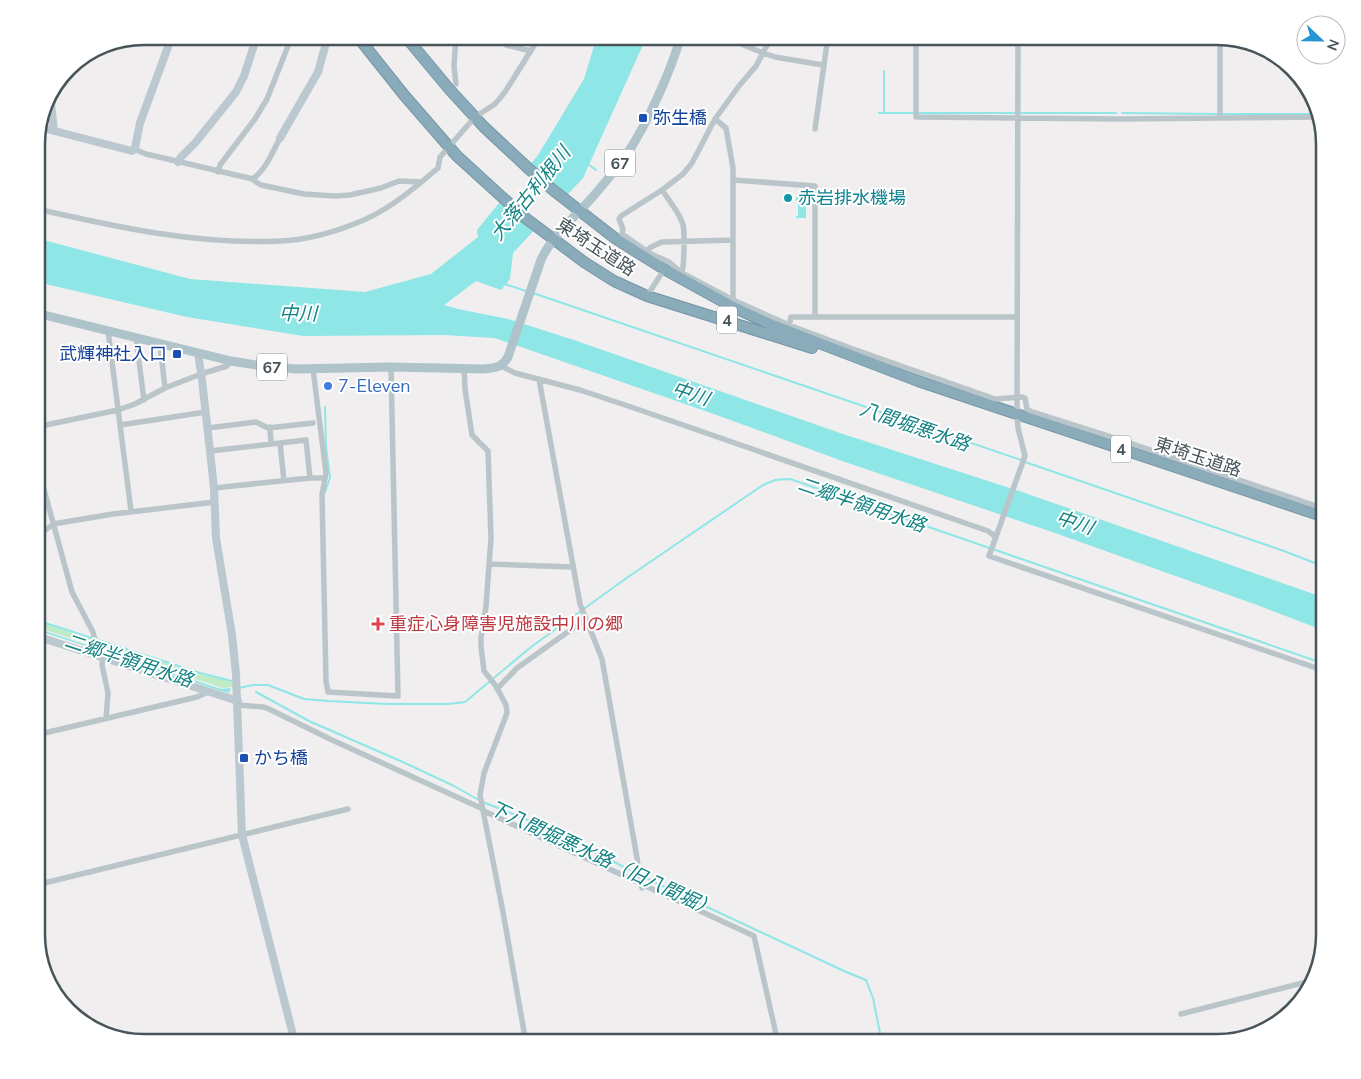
<svg xmlns="http://www.w3.org/2000/svg" width="1361" height="1079" font-family="'Nunito Sans','Noto Sans JP',sans-serif">
<style>
.green{fill:#bfecc7}
.water{fill:#8ee6e6}
.pier{fill:#f0eeee}
.lines{fill:none;stroke-linecap:round;stroke-linejoin:round}
.stream{stroke:#8ee6e6;stroke-width:2}
.highway-casing{stroke:#7496a6;stroke-width:12}
.street{stroke:#bac5ca;stroke-width:5.5}
.secondary{stroke:#bbc8cf;stroke-width:8}
.primary{stroke:#afc3cb;stroke-width:9}
.highway{stroke:#89abba;stroke-width:10}
.transit-dot{fill:#1a4fb4;stroke:#fff;stroke-width:2}
.culture-dot{fill:#0f9aa8;stroke:#fff;stroke-width:2}
.shop-dot{fill:#3f7fe0;stroke:#fff;stroke-width:2}
.health-dot{fill:#e0444e;stroke:#fff;stroke-width:2}
.labels{text-anchor:middle;stroke-width:4;stroke-linejoin:round;paint-order:stroke}
.shield{fill:#fff;stroke:#7e888c;stroke-width:1}
.shield-label{font-size:16px;font-weight:bold;fill:#47555a}
.transit-label{font-size:18px;fill:#164399;stroke:#fff;text-anchor:start}
.culture-label{font-size:18px;fill:#0d838f;stroke:#fff;text-anchor:start}
.street-label{font-size:18px;fill:#47555a;stroke:#fff}
.shop-label{font-size:18px;fill:#366cbe;stroke:#fff;text-anchor:start}
.health-label{font-size:18px;fill:#be3a42;stroke:#fff;text-anchor:start}
.water-label{font-size:19px;font-style:italic;fill:#148383;stroke:#fff}
.rim{fill:none;stroke:#47555a;stroke-width:2.5}
</style>
<rect width="100%" height="100%" fill="#f0eeee"/>
<!-- green -->
<path class="green" d="M 36,621 L 199,674 L 233,682 L 233,687 L 223,688 L 36,627 Z"/>
<!-- water -->
<path class="water" d="M 597,36 L 644,36 L 642,47 L 583,178 L 513,253 L 510,279 L 501,290 L 476,281 L 444,305 L 458,309 L 508,319 L 574,340 L 843,434 L 1022,492 L 1325,598 L 1325,631 L 1257,605 L 1055,533 L 845,462 L 714,414 L 495,338 L 444,335 L 303,336 L 187,317 L 37,282 L 36,238 L 190,279 L 365,292 L 431,274 L 478,237 L 477,230 L 538,155 L 584,79 Z
M 809,192 L 808,195 L 806,198 L 806,218 L 796,218 L 796,216 L 798,216 L 798,201 L 796,200 L 796,197 L 799,197 L 799,194 L 807,195 Z
M 36,628 L 93,647 L 92,648 L 36,630 Z
M 100,649 L 221,689 L 231,688 L 229,693 L 221,691 L 114,656 L 100,651 Z"/>
<!-- pier -->
<path class="pier" d="M 529,162 L 569,196 L 535,233 L 498,201 Z"/>
<g class="lines">
<!-- stream -->
<path class="stream" d="M 884,71 L 884,113
M 879,113 L 913,113
M 918,113 L 1015,113
M 1021,113 L 1116,113
M 1122,113 L 1217,114
M 1222,114 L 1317,114
M 588,164 L 596,170
M 505,284 L 526,291
M 533,293 L 1021,460
M 325,407 L 326,447 L 330,478 L 325,492
M 1025,462 L 1284,551 L 1325,567
M 36,620 L 200,673 L 232,681
M 239,688 L 253,685 L 268,685 L 304,699 L 329,701 L 386,704 L 448,704 L 465,702 L 531,647 L 628,577 L 763,485 L 775,480 L 790,479 L 1325,664
M 256,692 L 309,721 L 405,763 L 452,785 L 479,800
M 483,802 L 558,832 L 637,874
M 641,876 L 844,971 L 866,980 L 873,998 L 882,1043"/>
<defs>
<path id="highway" d="M 357,36 L 404,95 L 457,156 L 524,217 L 584,262 L 614,281 L 647,296 L 812,348
M 405,36 L 450,90 L 484,127 L 529,169 L 553,190 L 616,239 L 664,269 L 731,306 L 772,325 L 918,381 L 1325,517"/>
</defs>
<!-- highway casing -->
<use href="#highway" class="highway-casing"/>
<!-- street -->
<path class="street" d="M 456,36 L 454,67 L 456,84
M 508,36 L 506,45 L 531,51
M 722,36 L 763,53 L 775,57 L 823,65
M 772,36 L 756,66 L 739,86 L 715,119 L 692,163 L 683,174 L 662,190 L 621,216 L 619,219 L 623,229 L 622,234 L 651,254 L 669,262 L 682,273 L 733,300 L 789,325 L 853,349 L 995,399 L 1022,397 L 1025,398 L 1027,409 L 1030,411 L 1118,439 L 1325,509
M 916,36 L 916,117 L 1119,119 L 1319,117
M 1018,36 L 1017,414 L 1018,428 L 1025,456 L 989,556 L 1325,671
M 1220,118 L 1220,37
M 715,119 L 726,128 L 733,168 L 733,300
M 815,129 L 828,36
M 134,149 L 146,154 L 253,179 L 256,182 L 261,185 L 304,194 L 335,196 L 350,195 L 381,188 L 399,181 L 421,182
M 218,172 L 220,165 L 255,119 L 267,99 L 292,36
M 252,179 C 265,172 273,151 280,138
M 733,180 L 815,186 L 815,317
M 662,190 C 668,199 681,215 683,225 C 685,233 684,265 682,273
M 37,209 C 116,227 198,245 280,241 C 308,240 338,231 364,220 C 391,208 416,187 438,168 L 440,157 L 475,117 L 495,104 L 505,92 L 540,36
M 647,251 L 651,247 L 662,242 L 733,240
M 647,296 L 665,268
M 789,325 L 791,317 L 1017,317
M 108,330 L 131,511
M 136,338 L 144,400
M 160,344 L 165,388
M 501,366 L 515,373 L 580,390 L 634,408 L 988,531 L 996,537
M 464,368 L 465,389 L 472,435 L 488,451 L 491,538 L 486,606 L 481,638 L 481,647 L 484,671 L 496,686 L 506,705 L 507,713 L 484,773 L 480,795 L 503,912 L 526,1043
M 313,369 L 326,473 L 322,495 L 326,681 L 328,692 L 398,696 L 391,367
M 539,379 L 580,604 L 602,659 L 637,858 L 640,882 L 642,888
M 120,425 L 206,412
M 36,427 L 118,410 L 135,404 L 165,388 L 201,374 L 227,366 L 231,361
M 270,427 L 271,444
M 208,428 L 256,422 L 268,428 L 313,423
M 280,443 L 284,481
M 210,451 L 306,440 L 310,478
M 36,455 L 40,475 L 72,592 L 93,632 L 96,645 L 97,656
M 214,488 L 310,478 L 325,478
M 36,538 L 53,524 L 113,514 L 215,502
M 489,564 L 573,567
M 103,658 L 102,665 L 108,693 L 106,718
M 497,689 L 517,668 L 586,619
M 238,705 L 264,707 L 271,710 L 332,740 L 483,809
M 36,735 L 197,697 L 208,692
M 484,811 L 754,936 L 778,1043
M 36,885 L 348,809
M 1181,1014 L 1314,980"/>
<!-- secondary -->
<path class="secondary" d="M 39,127 L 132,151 L 135,148 L 140,123 L 172,36
M 54,131 L 51,103 L 54,87
M 280,138 L 318,72 L 328,36
M 178,162 L 181,157 L 195,143 L 236,92 L 244,76 L 257,36
M 198,353 L 202,380 L 210,451 L 214,488 L 216,538 L 232,635 L 236,674 L 242,835 L 295,1043
M 36,636 L 238,701"/>
<!-- primary -->
<path class="primary" d="M 36,313 L 231,361 L 262,366 L 296,369 L 391,367 L 484,369 C 495,368 502,368 508,357 L 541,260 C 553,233 578,215 596,193 C 607,180 618,167 627,154 C 648,122 670,73 681,36"/>
<!-- highway -->
<use href="#highway" class="highway"/>
</g>
<!-- markers -->
<g class="transit-dot">
<rect x="638" y="113" width="10" height="10" rx="2.5"/>
<rect x="172" y="349" width="10" height="10" rx="2.5"/>
<rect x="239" y="753" width="10" height="10" rx="2.5"/>
</g>
<circle class="culture-dot" cx="788" cy="198" r="5"/>
<circle class="shop-dot" cx="328" cy="386" r="5"/>
<path class="health-dot" d="M375.5 616.5h5v5h5v5h-5v5h-5v-5h-5v-5h5z"/>
<g class="labels">
<!-- shield labels -->
<g class="shield">
<rect x="605" y="149.5" width="30" height="27" rx="4"/>
<rect x="717" y="306.5" width="20" height="27" rx="4"/>
<rect x="257" y="353.5" width="30" height="27" rx="4"/>
<rect x="1111" y="435.5" width="20" height="27" rx="4"/>
</g>
<g class="shield-label">
<text x="620" y="169">67</text>
<text x="727" y="326">4</text>
<text x="272" y="373">67</text>
<text x="1121" y="455">4</text>
</g>
<!-- transit labels -->
<g class="transit-label">
<text x="653" y="124">弥生橋</text>
<text x="167" y="360" text-anchor="end">武輝神社入口</text>
<text x="254" y="764">かち橋</text>
</g>
<!-- culture labels -->
<g class="culture-label">
<text x="798" y="204">赤岩排水機場</text>
</g>
<!-- street labels -->
<g class="street-label">
<text transform="translate(596 247) rotate(33)" y="6">東埼玉道路</text>
<text transform="translate(1198 457) rotate(18)" y="6">東埼玉道路</text>
</g>
<!-- shop labels -->
<g class="shop-label">
<text x="338" y="392">7-Eleven</text>
</g>
<!-- health labels -->
<g class="health-label">
<text x="389" y="630">重症心身障害児施設中川の郷</text>
</g>
<!-- water labels -->
<g class="water-label">
<text transform="translate(530 193) rotate(-51)" y="7">大落古利根川</text>
<text transform="translate(298 313) rotate(1)" y="7">中川</text>
<text transform="translate(691 393) rotate(18)" y="7">中川</text>
<text transform="translate(915 426) rotate(19)" y="7">八間堀悪水路</text>
<text transform="translate(862 504) rotate(19)" y="7">二郷半領用水路</text>
<text transform="translate(1075 522) rotate(18)" y="7">中川</text>
<text transform="translate(129 660) rotate(18)" y="7">二郷半領用水路</text>
<text transform="translate(603 858) rotate(25)" y="7">下八間堀悪水路（旧八間堀）</text>
</g>
</g>
<!-- crop -->
<path d="M0 0H1361V1079H0ZM144 45H1217A99 99 0 0 1 1316 144V935A99 99 0 0 1 1217 1034H144A99 99 0 0 1 45 935V144A99 99 0 0 1 144 45Z" fill="#fff" fill-rule="evenodd"/>
<path class="rim" d="M144 45H1217A99 99 0 0 1 1316 144V935A99 99 0 0 1 1217 1034H144A99 99 0 0 1 45 935V144A99 99 0 0 1 144 45Z"/>
<!-- north arrow -->
<g transform="translate(1321 40) rotate(112)"><circle r="24" fill="#ffffff" stroke="#b5bbbd"/>
<path d="M0-4L9 19L0 12L-9 19Z" fill="#2496d4"/>
<text y="-8" font-size="14" font-weight="bold" text-anchor="middle" fill="#47555a">N</text>
</g>
</svg>
